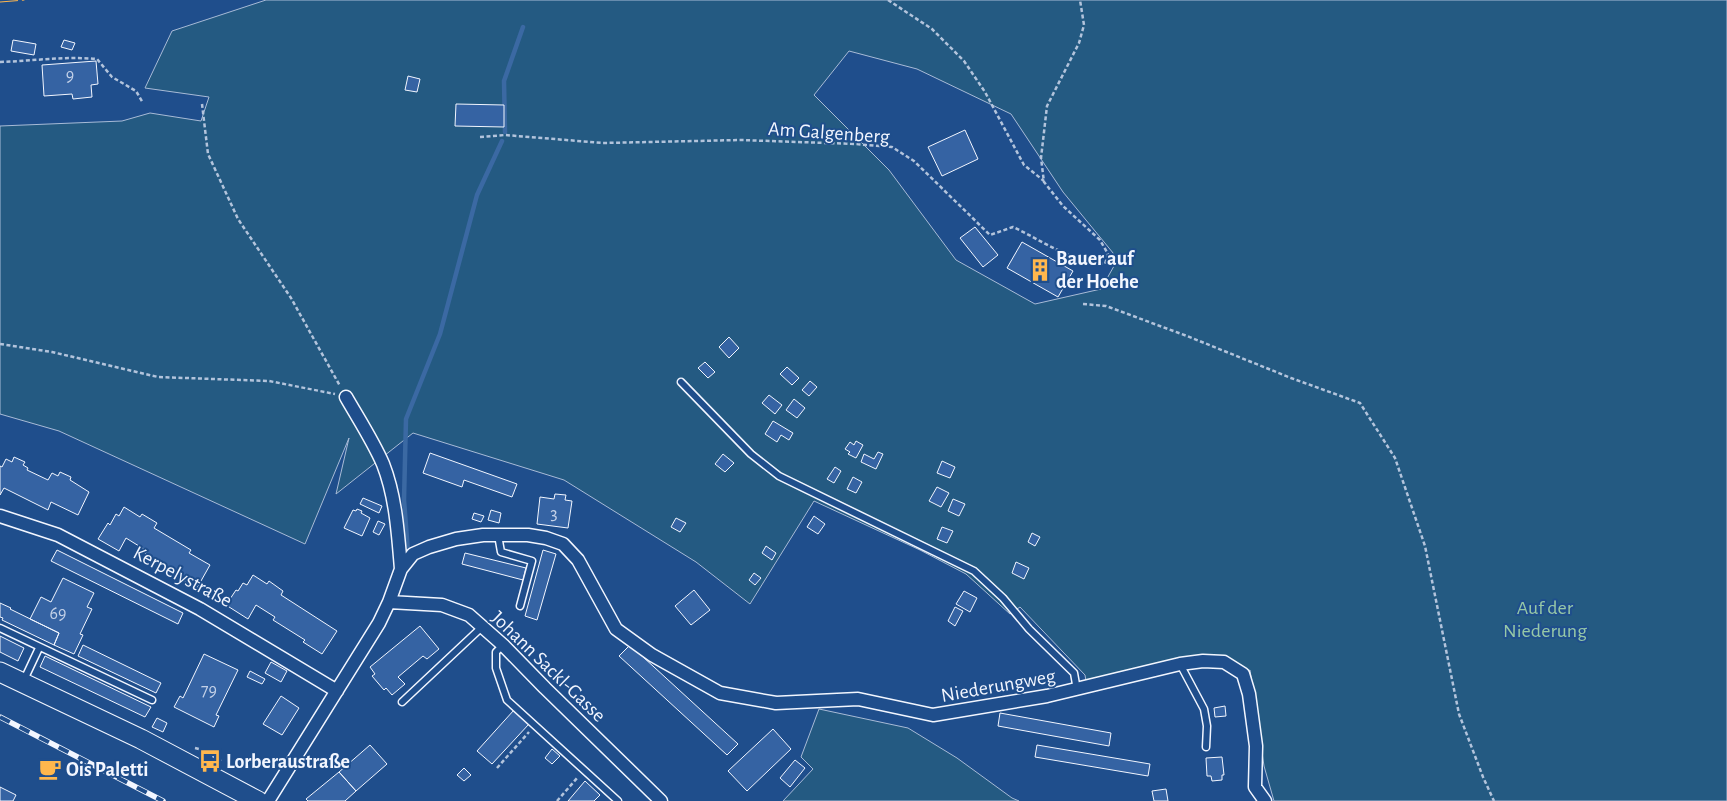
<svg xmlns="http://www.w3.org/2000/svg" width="1727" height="801" font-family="'Alegreya Sans',sans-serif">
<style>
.green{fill:#245a82;stroke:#a8bbd7;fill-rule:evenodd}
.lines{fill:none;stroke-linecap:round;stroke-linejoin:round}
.stream{stroke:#3b69a3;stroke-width:4.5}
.building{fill:#3563a3;stroke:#f2f6ff}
.lane-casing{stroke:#f2f6ff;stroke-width:9}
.street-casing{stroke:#f2f6ff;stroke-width:15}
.secondary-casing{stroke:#f2f6ff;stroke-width:21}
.path{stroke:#b3c4dc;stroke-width:2.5;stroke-dasharray:4 2.5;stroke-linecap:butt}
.lane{stroke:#1f4e8c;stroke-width:6}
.street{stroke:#1f4e8c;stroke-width:12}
.secondary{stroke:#1f4e8c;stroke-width:19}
.rail-casing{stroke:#f2f6ff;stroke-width:5.5}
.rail{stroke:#1f4e8c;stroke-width:4;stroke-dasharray:11;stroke-linecap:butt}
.power{stroke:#ffb74d;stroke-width:1;stroke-dasharray:18 4 2.5 4;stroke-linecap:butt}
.labels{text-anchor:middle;stroke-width:4;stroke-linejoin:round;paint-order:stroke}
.number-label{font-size:18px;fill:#c3d1e8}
.street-label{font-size:20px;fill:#f2f6ff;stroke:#1f4e8c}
.poi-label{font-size:20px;font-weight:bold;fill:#f2f6ff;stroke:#1f4e8c;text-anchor:start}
.park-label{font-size:20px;fill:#97c8a6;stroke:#1f4e8c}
</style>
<rect width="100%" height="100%" fill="#1f4e8c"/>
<!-- green -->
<path class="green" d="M 266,0 L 1727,0 L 1727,801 L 1274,801 L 1264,766 L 1250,670 L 1243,674 L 1224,662 L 1087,687 L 1085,675 L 1020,607 L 1010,614 L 966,574 L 920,550 L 814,501 L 750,604 L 696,562 L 564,480 L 413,433 L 336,494 L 349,438 L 305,544 L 59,431 L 0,414 L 0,126 L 122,121 L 150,113 L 201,121 L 209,97 L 145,88 L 172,31 ZM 849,51 L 917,69 L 1011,114 L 1063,192 L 1118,259 L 1101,289 L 1035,304 L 956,260 L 889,170 L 814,95 Z
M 819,709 L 908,728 L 957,758 L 1012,798 L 1019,801 L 783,801 L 813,769 L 801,757 Z"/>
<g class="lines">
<!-- stream -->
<path class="stream" d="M 505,132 L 504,81 L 523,27
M 408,552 L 404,500 L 406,419 L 440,334 L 477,195 L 502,141"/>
</g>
<!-- building -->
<path class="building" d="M 13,40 L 36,44 L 34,55 L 11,51 Z
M 64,40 L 75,43 L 72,50 L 61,47 Z
M 96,61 L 98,84 L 91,85 L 92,97 L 73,99 L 72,94 L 44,96 L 42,65 Z
M 408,76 L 420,79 L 417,92 L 405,90 Z
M 456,104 L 504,105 L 504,127 L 455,126 Z
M 965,130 L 978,159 L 942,176 L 928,147 Z
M 975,227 L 998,255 L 983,267 L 960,238 Z
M 1022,242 L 1073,271 L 1058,297 L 1007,268 Z
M 729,337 L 739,348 L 729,358 L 719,347 Z
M 705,362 L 715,372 L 708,378 L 698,368 Z
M 787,367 L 799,378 L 792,385 L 780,374 Z
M 810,381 L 817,387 L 809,396 L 802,390 Z
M 769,395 L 782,405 L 775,414 L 762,403 Z
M 794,399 L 805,408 L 797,418 L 786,410 Z
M 773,421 L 793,433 L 789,440 L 781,435 L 777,442 L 765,434 Z
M 856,441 L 863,445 L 856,458 L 848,454 L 850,452 L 845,449 L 850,442 L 854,445 Z
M 878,452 L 883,454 L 876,469 L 861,462 L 864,454 L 874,459 Z
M 430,453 L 517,484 L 512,497 L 464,480 L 462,487 L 423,473 Z
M 723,454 L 734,463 L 725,472 L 715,464 Z
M 14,457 L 25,462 L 23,465 L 28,468 L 27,470 L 48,480 L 52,473 L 58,476 L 60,472 L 71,477 L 70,480 L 89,492 L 78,515 L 51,502 L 48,510 L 4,488 L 0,495 L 0,466 L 2,467 L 6,459 L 12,462 Z
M 942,461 L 955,467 L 950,478 L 937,473 Z
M 835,467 L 841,471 L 834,483 L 827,479 Z
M 853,477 L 862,482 L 856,493 L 847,489 Z
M 937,487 L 949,493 L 941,507 L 929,501 Z
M 555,494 L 566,495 L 565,500 L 572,501 L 568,528 L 537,524 L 540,497 L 554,499 Z
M 363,498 L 382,506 L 379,513 L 360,504 Z
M 953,499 L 965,504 L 959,516 L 948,511 Z
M 124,507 L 140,517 L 142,514 L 157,523 L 154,528 L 191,550 L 189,553 L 210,565 L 197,588 L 175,576 L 176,574 L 169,570 L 170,569 L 145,554 L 147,551 L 126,538 L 119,551 L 98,539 L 108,523 L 110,525 L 116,514 L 119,516 Z
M 357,509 L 362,511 L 361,513 L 370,518 L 362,536 L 344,528 L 353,510 L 356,511 Z
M 491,510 L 501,513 L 499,523 L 488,520 Z
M 474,513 L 484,516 L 481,522 L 472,519 Z
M 814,516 L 825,524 L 818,534 L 807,527 Z
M 676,518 L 686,523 L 680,532 L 671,527 Z
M 378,521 L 385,524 L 379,535 L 373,532 Z
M 942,527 L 953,531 L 947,543 L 937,539 Z
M 1032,533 L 1040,537 L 1035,546 L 1028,542 Z
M 766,546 L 776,553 L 772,560 L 762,553 Z
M 57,550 L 183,613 L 178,624 L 51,561 Z
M 543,550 L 556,554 L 537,620 L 525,616 Z
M 465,553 L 526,568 L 523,580 L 462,564 Z
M 1016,562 L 1029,568 L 1024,579 L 1012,573 Z
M 754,573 L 761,578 L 755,585 L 749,580 Z
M 253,575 L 267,584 L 269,581 L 283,591 L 281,595 L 337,631 L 322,654 L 303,642 L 305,640 L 273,620 L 275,617 L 256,605 L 248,619 L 226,605 L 236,590 L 238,591 L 243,583 L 247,585 Z
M 63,578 L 94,593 L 87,607 L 92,609 L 80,634 L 83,635 L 74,654 L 54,645 L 59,633 L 30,619 L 41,597 L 51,602 Z
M 694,590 L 710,610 L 691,625 L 675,606 Z
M 964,591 L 977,598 L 970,612 L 956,604 Z
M 0,603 L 11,608 L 10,609 L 59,633 L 54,645 L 2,620 L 3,618 L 0,617 Z
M 955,607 L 963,611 L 955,626 L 948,621 Z
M 420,626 L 439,649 L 427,659 L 423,656 L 398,677 L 405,684 L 392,695 L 386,688 L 384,690 L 372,676 L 375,674 L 370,667 Z
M 0,636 L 24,648 L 18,661 L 0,652 Z
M 83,645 L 161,683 L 156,693 L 78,656 Z
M 630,645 L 738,744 L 727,755 L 619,656 Z
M 204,654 L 238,670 L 216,715 L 219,716 L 214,727 L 174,707 L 180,696 L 183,698 Z
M 45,656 L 151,707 L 145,717 L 40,667 Z
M 271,662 L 287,671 L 281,682 L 265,673 Z
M 250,671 L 265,679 L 262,684 L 247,677 Z
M 281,696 L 299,708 L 282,735 L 263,724 Z
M 1225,706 L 1226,716 L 1215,717 L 1214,708 Z
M 514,710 L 529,724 L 492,764 L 477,751 Z
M 1000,713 L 1111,733 L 1109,746 L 998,726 Z
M 157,718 L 167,723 L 163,732 L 152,727 Z
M 773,729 L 791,749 L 747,791 L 728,771 Z
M 370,745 L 387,764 L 356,791 L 339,772 Z
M 1037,745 L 1150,764 L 1148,776 L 1035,757 Z
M 552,749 L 560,756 L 552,764 L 545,758 Z
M 1222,757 L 1224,775 L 1222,775 L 1222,780 L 1212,781 L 1211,776 L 1207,776 L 1206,758 Z
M 795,760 L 805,768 L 790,787 L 780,778 Z
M 45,761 L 56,767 L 52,775 L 41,768 Z
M 464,768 L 471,775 L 464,781 L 457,775 Z
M 339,772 L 356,791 L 345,801 L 308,801 L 306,799 Z
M 585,781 L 600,795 L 594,801 L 568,801 Z
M 0,787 L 16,795 L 13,801 L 0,801 Z
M 1166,789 L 1168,801 L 1154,801 L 1152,791 Z"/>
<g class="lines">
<defs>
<path id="lane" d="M 681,382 L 751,454 L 779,476 L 974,571 L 1003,598 L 1029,629 L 1074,673 L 1077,690
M 498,535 L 501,552 L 532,561 L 520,606
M 0,628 L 152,700
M 503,645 L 496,652 L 496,668 L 507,700 L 618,801
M 1180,664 L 1204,709 L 1207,726 L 1206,747
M 23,682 L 39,648
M 402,702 L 482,627"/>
<path id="street" d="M 346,397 C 358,418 373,441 383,464 C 396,497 398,534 401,569
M 0,516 L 58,535 L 200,609 L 337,691
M 389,602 L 442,605 L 469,615 L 503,645 L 545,688 L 661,801
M 268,801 L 379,623 L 389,602 L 401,569 L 413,554 L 429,547 L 456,539 L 483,535 L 528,535 L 546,538 L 563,544 L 578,560 L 616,629 L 652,655 L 720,693 L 776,703 L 858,699 L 933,715 L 1047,696 L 1180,664 L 1203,661 L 1224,662 L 1243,674 L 1249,694 L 1256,746 L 1255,787 L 1265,801"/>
<path id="secondary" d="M 0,672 L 141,739 L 258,801"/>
</defs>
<!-- lane casing -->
<use href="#lane" class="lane-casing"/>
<!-- street casing -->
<use href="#street" class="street-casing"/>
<!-- secondary casing -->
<use href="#secondary" class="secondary-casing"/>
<!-- path -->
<path class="path" d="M 888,0 L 932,29 L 964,61 L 985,92 L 1024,165 L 1044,181
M 0,62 C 32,61 65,56 97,59 L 112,77 L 136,91 L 143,103
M 202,104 L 208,154 L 238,219 L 291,298 L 340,386
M 480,137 L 505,135 L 603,143 L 741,140 L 855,144 L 892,147 L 914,161 L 990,235 L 1013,227 C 1043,241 1071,262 1105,264 L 1108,254 L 1100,240 L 1063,206 L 1044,182 L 1041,158 L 1047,106 L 1079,43 L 1084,25 L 1080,0
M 1083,304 L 1106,306 L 1187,336 L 1291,378 L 1360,403 L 1395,458 L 1425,546 L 1459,714 L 1483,777 L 1494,801
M 0,344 L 52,352 L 158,377 L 269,381 L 335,394
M 195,748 L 203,750 L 221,761
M 497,768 L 529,732
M 557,801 L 578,777"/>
<!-- lane -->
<use href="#lane" class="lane"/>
<!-- street -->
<use href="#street" class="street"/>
<!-- secondary -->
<use href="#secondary" class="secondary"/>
<defs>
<path id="rail" d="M 0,717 L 163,801"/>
</defs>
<!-- rail casing -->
<use href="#rail" class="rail-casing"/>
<!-- rail -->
<use href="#rail" class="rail"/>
<!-- power -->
<path class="power" d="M 0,2 L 25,0"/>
</g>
<!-- icons -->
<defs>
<symbol id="building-bare" viewBox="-9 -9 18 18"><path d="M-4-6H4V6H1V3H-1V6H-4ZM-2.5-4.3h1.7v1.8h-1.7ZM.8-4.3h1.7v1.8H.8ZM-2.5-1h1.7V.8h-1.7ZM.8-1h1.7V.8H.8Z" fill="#ffb74d" stroke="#1f4e8c" stroke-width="2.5" paint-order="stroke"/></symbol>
<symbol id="bus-bare" viewBox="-9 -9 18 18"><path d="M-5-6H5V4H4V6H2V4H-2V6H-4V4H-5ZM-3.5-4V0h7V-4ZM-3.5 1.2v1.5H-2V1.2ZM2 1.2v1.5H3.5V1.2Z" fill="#ffb74d" stroke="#1f4e8c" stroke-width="2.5" paint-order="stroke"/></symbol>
<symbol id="cafe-bare" viewBox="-9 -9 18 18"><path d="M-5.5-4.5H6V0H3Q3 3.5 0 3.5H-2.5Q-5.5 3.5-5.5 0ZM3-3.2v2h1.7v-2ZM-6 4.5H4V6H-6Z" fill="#ffb74d" stroke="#1f4e8c" stroke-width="2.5" paint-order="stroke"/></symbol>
</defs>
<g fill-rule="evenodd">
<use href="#building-bare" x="1024" y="254" width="32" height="32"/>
<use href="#bus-bare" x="194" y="745" width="32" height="32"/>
<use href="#cafe-bare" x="34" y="753" width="32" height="32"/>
</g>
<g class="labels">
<!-- number labels -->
<g class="number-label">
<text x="70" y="81">9</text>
<text x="554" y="519">3</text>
<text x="58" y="619">69</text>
<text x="209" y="696">79</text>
</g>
<!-- street labels -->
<g class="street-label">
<text transform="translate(829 132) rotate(4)" y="7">Am Galgenberg</text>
<text transform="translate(183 576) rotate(28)" y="7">Kerpelystraße</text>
<text transform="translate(549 666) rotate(44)" y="7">Johann Sackl-Gasse</text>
<text transform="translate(998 685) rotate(-10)" y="7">Niederungweg</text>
</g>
<!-- poi labels -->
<g class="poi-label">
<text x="1056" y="265">Bauer auf<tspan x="1056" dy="23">der Hoehe</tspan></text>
<text x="226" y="768">Lorberaustraße</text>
<text x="66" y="776">Ois Paletti</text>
</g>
<!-- park labels -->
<g class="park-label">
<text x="1545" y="614">Auf der<tspan x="1545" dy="23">Niederung</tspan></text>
</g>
</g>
</svg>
